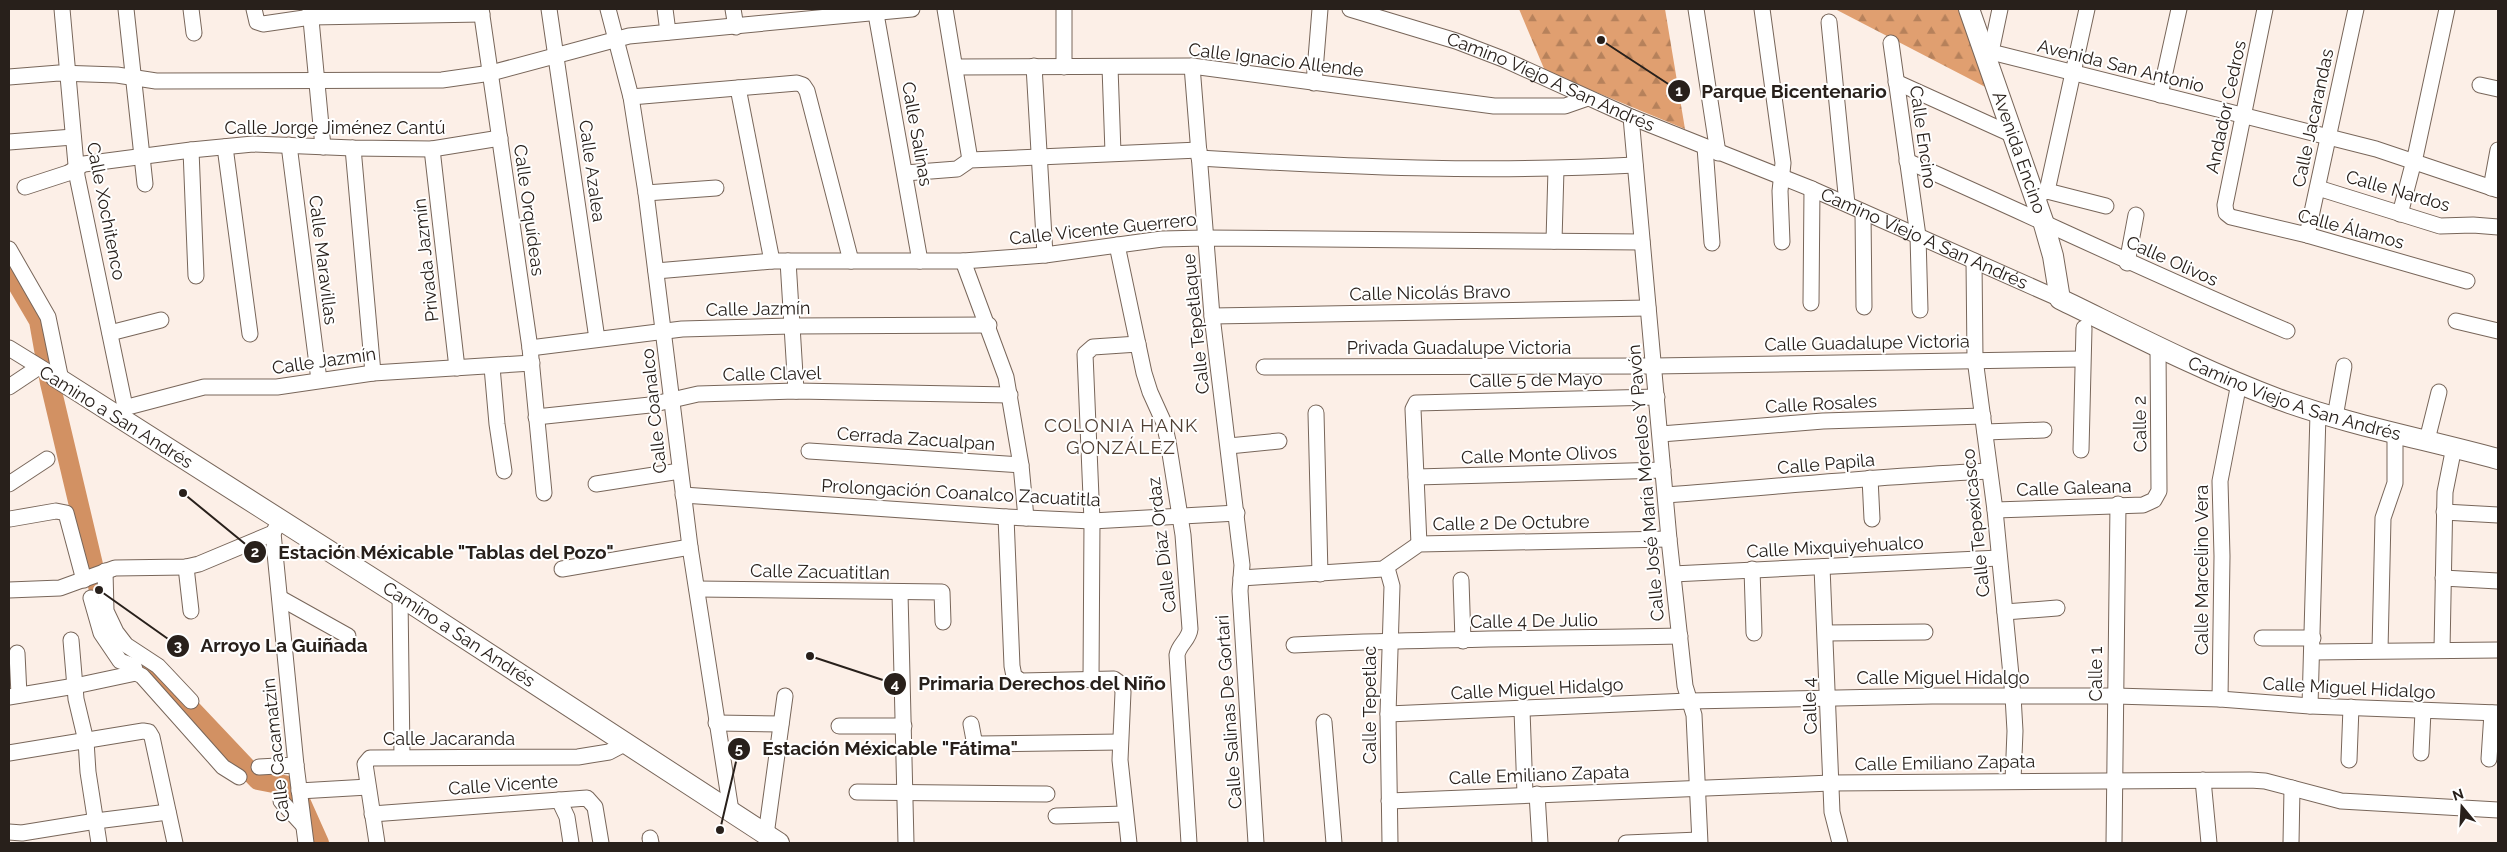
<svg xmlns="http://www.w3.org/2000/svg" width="2507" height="852" font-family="Raleway,sans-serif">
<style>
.forest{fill:url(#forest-firs)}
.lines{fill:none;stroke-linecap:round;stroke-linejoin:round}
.river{stroke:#d29163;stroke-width:20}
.minor-casing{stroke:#78665a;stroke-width:17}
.major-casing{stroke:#78665a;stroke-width:22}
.minor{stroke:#fff;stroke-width:15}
.major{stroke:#fff;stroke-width:20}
.labels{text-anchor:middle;stroke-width:4;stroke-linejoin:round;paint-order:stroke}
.street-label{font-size:18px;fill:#28201b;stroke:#fff}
.neighbourhood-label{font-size:19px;letter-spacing:1px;fill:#4f3f34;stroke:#fff}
.leader{fill:none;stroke:#28201b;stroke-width:2}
.callout-dot{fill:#28201b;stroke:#fff;stroke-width:2}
.mark-label{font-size:15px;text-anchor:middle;font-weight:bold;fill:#fff}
.callout-label{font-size:19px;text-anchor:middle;font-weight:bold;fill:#28201b;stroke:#fff;stroke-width:4;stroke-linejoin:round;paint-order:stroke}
</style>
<defs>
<pattern id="forest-firs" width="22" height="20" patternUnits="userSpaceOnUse" patternTransform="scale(1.25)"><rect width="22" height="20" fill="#e09f70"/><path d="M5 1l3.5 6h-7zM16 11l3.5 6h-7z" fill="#b6815b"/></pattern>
</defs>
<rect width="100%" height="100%" fill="#fcefe7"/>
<!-- forest -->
<path class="forest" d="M 1519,9 L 1665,9 L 1685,129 L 1545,71 Z
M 1835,9 L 1960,9 L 1993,91 Z"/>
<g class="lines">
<!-- river -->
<path class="river" d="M 9,270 L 39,321 L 50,383 L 99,590 L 102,610
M 120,649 L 127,657 L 157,673 L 258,780 L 294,787 L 319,843"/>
<defs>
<g id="minor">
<path d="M 62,9 L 77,176 L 124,402 L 124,408 L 119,417"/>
<path d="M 126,9 L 145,184"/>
<path d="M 191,9 L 194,33"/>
<path d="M 254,9 L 257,22 L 263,24 L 311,17 L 482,14"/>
<path d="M 310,9 L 323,147"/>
<path d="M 481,9 L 530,348 L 544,493"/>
<path d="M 549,9 L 597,339"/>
<path d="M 608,9 L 631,97 L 646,193 L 690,547 L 731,811"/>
<path d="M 665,9 L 668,32"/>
<path d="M 733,9 L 736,27"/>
<path d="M 945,9 L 970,160"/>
<path d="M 1064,9 L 1064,67"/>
<path id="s1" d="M 1350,9 L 1456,41 L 1503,59 L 1631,117 L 1812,189 L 2060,299"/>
<path d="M 1696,9 L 1718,153"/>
<path d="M 1762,9 L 1783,163 L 1780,191 L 1782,242"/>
<path d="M 2265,9 L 2225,205 L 2226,213 L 2231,217 L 2307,235 L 2467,281"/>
<path d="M 876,14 L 920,261"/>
<path d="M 1829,22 L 1847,204"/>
<path d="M 1891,43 L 1918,236 L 1920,310"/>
<path d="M 1983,50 L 1991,52 L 2000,9"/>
<path d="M 1991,52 L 2376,149 L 2498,190"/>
<path d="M 1034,66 L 1045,255"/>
<path d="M 1192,66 L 1212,316 L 1242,565 L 1240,591 L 1256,843"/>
<path d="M 956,67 L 1192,66 L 1494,106 L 1565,106 L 1588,98"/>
<path d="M 1110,67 L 1113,153"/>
<path d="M 9,77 L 59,73 L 117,75 L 156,81 L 442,80 L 491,73 L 629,36 L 912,9"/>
<path d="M 1896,82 L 2013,135"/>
<path d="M 1314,83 L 1320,9"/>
<path d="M 2480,85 L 2498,89"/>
<path d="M 738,88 L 772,261"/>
<path d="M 2160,95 L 2179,9"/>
<path d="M 631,97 L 797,83 L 803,85 L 807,91 L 851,261"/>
<path d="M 1631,117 L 1669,539 L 1685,686 L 1694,715 L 1700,843"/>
<path d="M 9,142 L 73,137"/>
<path d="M 289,145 L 319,380"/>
<path d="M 225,147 L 250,334"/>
<path d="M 1705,147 L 1712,243"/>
<path d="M 353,148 L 373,373"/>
<path d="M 432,149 L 457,368"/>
<path d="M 191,150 L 196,276"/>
<path d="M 1199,158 C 1345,167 1490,173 1635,165"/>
<path d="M 1907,161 C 2034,217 2159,277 2287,331"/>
<path d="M 905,173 L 957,169 L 970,160 L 1199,150"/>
<path d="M 25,187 L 68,173 L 84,164 L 191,150 L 253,144 L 353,148 L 432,149 L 500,138"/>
<path d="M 2318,188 L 2440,226 L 2473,225 L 2498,227"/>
<path d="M 2491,188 L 2498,150"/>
<path d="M 2047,191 L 2106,206"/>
<path d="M 646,193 L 716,188"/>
<path d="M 2034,197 L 2047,191 L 2087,9"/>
<path d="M 1863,212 L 1864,307"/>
<path d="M 2400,214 L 2416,153 L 2447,9"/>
<path d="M 2307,235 L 2356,9"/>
<path d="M 1554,241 L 1556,169"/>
<path d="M 1117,245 L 1144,373 L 1150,392 L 1164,423 L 1168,441 L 1183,535 L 1190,629 C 1189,640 1179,644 1177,655 L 1189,843"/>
<path d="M 9,249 L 48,317 L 61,380"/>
<path d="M 788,261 L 796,391"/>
<path d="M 963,261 L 1006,377 L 1021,465 L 1026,518"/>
<path d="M 1974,261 L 1975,359 L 1995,510 L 2013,696 L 2015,731 L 2013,781"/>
<path d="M 2127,263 L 2136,215"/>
<path d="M 656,271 L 772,261 L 963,261 L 1045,255 L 1162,239 L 1205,238 L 1642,242"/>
<path d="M 1811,303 L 1812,189"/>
<path d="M 1212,316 L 1648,308"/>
<path d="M 2456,321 L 2498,331"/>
<path d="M 110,333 L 161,320"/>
<path d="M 9,348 L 56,377"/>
<path d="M 530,348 L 682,329 L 792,326 L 989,325"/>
<path d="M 492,367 L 497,424 L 504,471"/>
<path d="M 1264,367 L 1654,366 L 2082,359"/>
<path d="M 9,387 L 39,367"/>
<path d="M 124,408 L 204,387 L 277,387 L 373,373 L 532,363"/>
<path d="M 1316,413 L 1320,574"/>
<path d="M 536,417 L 650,405 L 698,394 L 796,391 L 1010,395"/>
<path d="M 2335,417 L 2344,366"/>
<path d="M 1985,432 L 2044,430"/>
<path d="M 1661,434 L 1823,421 L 1983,416"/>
<path d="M 2427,440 L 2439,392"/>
<path d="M 1229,446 L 1279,441"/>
<path d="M 2081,450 L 2084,328"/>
<path d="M 809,451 L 1021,465"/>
<path d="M 1416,477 L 1663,470"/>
<path d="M 1870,478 L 1872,519"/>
<path d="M 9,484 L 47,459"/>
<path d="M 596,484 L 680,471"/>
<path d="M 683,495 L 1006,517 L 1092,521 L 1237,513"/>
<path d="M 1666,495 C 1774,487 1881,476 1989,471"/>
<path d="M 1995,510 L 2143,505 L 2154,500 L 2159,491 L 2158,347"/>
<path d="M 2444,512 L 2498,515"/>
<path d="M 1006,517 L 1012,666 L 1014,676 L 1021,681 L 1114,679 L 1121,684 L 1123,692 L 1120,760 L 1129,843"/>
<path d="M 10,519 L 56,511 L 66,513 L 84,580"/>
<path d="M 273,533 L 296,765 L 306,843"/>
<path d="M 1419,544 L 1413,409 L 1416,403 L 1657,397"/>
<path d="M 186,567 L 191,611"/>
<path d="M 1822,567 L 1832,812 L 1840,843"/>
<path d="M 1387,568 L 1392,586 L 1388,714 L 1390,843"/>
<path d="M 562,569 L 690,547"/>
<path d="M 1752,569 L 1754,633"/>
<path d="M 105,571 L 106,611 L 116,632 L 126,645 L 158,666 L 191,701"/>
<path d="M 1673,574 L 1999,558"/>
<path d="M 1241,578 L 1383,569 L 1419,544 L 1669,539"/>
<path d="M 2443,578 L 2498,581"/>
<path d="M 1461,580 L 1463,641"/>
<path d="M 697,589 L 942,592 L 943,622"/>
<path d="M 9,590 L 60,588 L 115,568 L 186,567 L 199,564 L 273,533 L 277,526"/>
<path d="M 900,593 L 906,843"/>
<path d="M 400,596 L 402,757"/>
<path d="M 91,598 L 101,633 L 120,661 L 134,666 L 136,673 L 142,676 L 223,767 L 239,777"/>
<path d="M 280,598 L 348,636"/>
<path d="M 2005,612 L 2057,608"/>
<path d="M 1826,633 L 1925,632"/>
<path d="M 2262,638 L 2313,638"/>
<path d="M 71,640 L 76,699 L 86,741 L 88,772 L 99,843"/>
<path d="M 1294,645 C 1422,638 1551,639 1680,636"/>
<path d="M 2380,650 L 2383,518 L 2395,483 L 2395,432"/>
<path d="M 2442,650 L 2445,492 L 2454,447"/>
<path d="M 2313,652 L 2498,650"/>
<path d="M 17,653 L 19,695"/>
<path d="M 1091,679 L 1092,521 L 1085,354 L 1093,347 L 1138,344"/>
<path d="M 9,697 L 75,686 L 136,673"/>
<path d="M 2220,699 L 2222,556 L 2220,481 L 2239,383"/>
<path d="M 2310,706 L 2318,413"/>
<path d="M 1522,710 L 1525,794"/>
<path d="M 1388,714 L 1689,701 L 1932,696 L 2115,696 L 2220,699 L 2310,706 L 2498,713"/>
<path d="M 1324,722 L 1334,843"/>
<path d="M 716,723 L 781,724"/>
<path d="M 971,724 L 974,740 L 979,744 L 1120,742"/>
<path d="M 839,726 L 904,726"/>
<path d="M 9,753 L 143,731 L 149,732 L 152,737 L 175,843"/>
<path d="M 2421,753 L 2423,711"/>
<path d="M 2489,759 L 2492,713"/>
<path d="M 2349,760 L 2351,707"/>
<path d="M 259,767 L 296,765"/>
<path d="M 2203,780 L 2209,843"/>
<path d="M 299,791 L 368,787"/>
<path d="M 857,792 L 1047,794"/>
<path d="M 1537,794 L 1540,843"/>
<path d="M 559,800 L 567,817 L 571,843"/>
<path d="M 281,801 L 303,825"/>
<path d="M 1389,801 L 1831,783 L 2250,780 L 2265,781 L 2341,801 L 2498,810"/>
<path d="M 372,814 L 587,798 L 595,807 L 601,843"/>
<path d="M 1056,816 L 1125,814"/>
<path d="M 9,832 L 22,833 L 96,821 L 168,812"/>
<path d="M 766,835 L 785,696"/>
<path d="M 650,838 L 651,843"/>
<path d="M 377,843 L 365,764 L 370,758 L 578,757 L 609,752 L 626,743"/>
<path d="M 1626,843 L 1699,840"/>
<path d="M 2114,843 L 2118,504"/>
<path d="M 2291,843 L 2292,788"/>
</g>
<g id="major">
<path id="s2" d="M 1969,9 L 2043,221 L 2053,256 L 2060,299 C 2132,334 2203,371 2278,399 C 2349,425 2425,439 2498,459"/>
<path id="s3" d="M 56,377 L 400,596 L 779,843"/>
</g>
</defs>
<!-- minor casing -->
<use href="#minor" class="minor-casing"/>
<!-- major casing -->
<use href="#major" class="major-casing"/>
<!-- minor -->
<use href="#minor" class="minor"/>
<!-- major -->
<use href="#major" class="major"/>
</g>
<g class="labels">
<!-- street labels -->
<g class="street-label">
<text transform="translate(1276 60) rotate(7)" y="6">Calle Ignacio Allende</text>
<text transform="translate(2121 66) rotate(14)" y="6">Avenida San Antonio</text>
<text dy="6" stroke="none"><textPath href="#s1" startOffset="214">Camino Viejo A San Andrés</textPath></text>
<text transform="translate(2226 107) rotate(-78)" y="6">Andador Cedros</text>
<text transform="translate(2313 118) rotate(-78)" y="6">Calle Jacarandas</text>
<text x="335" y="134">Calle Jorge Jiménez Cantú</text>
<text transform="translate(917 134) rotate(80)" y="6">Calle Salinas</text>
<text transform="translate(1923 137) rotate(82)" y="6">Calle Encino</text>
<text dy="6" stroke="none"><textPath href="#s2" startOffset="152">Avenida Encino</textPath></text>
<text transform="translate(592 171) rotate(82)" y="6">Calle Azalea</text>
<text transform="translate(2398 191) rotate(16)" y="6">Calle Nardos</text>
<text transform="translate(529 210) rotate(82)" y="6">Calle Orquídeas</text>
<text transform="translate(106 211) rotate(79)" y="6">Calle Xochitenco</text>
<text transform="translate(1103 229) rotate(-6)" y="6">Calle Vicente Guerrero</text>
<text transform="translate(2351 229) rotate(15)" y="6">Calle Álamos</text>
<text dy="6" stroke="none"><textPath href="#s1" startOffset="619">Camino Viejo A San Andrés</textPath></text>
<text transform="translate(323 260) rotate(83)" y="6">Calle Maravillas</text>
<text transform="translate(426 260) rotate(-96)" y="6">Privada Jazmín</text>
<text transform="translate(2172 261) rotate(24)" y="6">Calle Olivos</text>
<text transform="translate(1430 293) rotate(-1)" y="6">Calle Nicolás Bravo</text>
<text transform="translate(758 309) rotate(-1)" y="6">Calle Jazmín</text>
<text transform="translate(1196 324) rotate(-96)" y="6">Calle Tepetlaque</text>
<text transform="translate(1867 343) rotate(-1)" y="6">Calle Guadalupe Victoria</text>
<text x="1459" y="354">Privada Guadalupe Victoria</text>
<text transform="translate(324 361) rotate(-8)" y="6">Calle Jazmín</text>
<text transform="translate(772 374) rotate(-1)" y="6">Calle Clavel</text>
<text transform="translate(1536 380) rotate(-1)" y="6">Calle 5 de Mayo</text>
<text dy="6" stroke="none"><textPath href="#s2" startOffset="560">Camino Viejo A San Andrés</textPath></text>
<text transform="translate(1821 404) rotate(-3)" y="6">Calle Rosales</text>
<text transform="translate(654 411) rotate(-96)" y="6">Calle Coanalco</text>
<text transform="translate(116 417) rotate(32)" y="6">Camino a San Andrés</text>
<text transform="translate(2140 424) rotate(-91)" y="6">Calle 2</text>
<text transform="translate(916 439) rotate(4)" y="6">Cerrada Zacualpan</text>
<text transform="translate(1539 455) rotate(-2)" y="6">Calle Monte Olivos</text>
<text transform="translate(1826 464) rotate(-5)" y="6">Calle Papila</text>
<text transform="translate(1646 483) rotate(-95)" y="6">Calle José María Morelos Y Pavón</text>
<text transform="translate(2074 488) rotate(-2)" y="6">Calle Galeana</text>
<text transform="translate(961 493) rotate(3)" y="6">Prolongación Coanalco Zacuatitla</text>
<text transform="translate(1511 523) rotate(-1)" y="6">Calle 2 De Octubre</text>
<text transform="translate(1976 523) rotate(-96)" y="6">Calle Tepexicasco</text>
<text transform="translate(1162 545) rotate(-97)" y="6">Calle Díaz Ordaz</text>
<text transform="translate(1835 547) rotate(-3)" y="6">Calle Mixquiyehualco</text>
<text transform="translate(2202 570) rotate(-90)" y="6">Calle Marcelino Vera</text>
<text transform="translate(820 572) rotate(1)" y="6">Calle Zacuatitlan</text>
<text transform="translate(1534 621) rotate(-1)" y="6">Calle 4 De Julio</text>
<text dy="6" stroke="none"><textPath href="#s3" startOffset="478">Camino a San Andrés</textPath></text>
<text transform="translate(2096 674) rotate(-90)" y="6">Calle 1</text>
<text x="1943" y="684">Calle Miguel Hidalgo</text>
<text transform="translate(2349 688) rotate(3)" y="6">Calle Miguel Hidalgo</text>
<text transform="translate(1537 689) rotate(-3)" y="6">Calle Miguel Hidalgo</text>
<text transform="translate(1370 705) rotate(-90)" y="6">Calle Tepetlac</text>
<text transform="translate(1810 706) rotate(-92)" y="6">Calle 4</text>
<text transform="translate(1229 712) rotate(-94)" y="6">Calle Salinas De Gortari</text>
<text x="449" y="745">Calle Jacaranda</text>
<text transform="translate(276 750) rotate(-96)" y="6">Calle Cacamatzin</text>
<text transform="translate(1945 763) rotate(-1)" y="6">Calle Emiliano Zapata</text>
<text transform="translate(1539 775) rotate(-2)" y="6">Calle Emiliano Zapata</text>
<text transform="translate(503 785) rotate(-4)" y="6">Calle Vicente</text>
</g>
<!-- neighbourhood labels -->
<g class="neighbourhood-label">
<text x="1121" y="432">COLONIA HANK<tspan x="1121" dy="22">GONZÁLEZ</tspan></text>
</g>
</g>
<!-- callouts -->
<path class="leader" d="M1601 40L1679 91M183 493L255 552M99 590L178 646M810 656L895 684M720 830L739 749"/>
<g class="callout-dot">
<circle cx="1601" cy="40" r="5"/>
<circle cx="183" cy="493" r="5"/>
<circle cx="99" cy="590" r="5"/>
<circle cx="810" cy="656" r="5"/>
<circle cx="720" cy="830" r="5"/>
<circle cx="1679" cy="91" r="12"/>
<circle cx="255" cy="552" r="12"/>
<circle cx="178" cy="646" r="12"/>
<circle cx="895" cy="684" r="12"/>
<circle cx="739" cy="749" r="12"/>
</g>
<g class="mark-label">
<text x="1679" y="96">1</text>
<text x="255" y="557">2</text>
<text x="178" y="651">3</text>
<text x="895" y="689">4</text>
<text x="739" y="754">5</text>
</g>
<g class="callout-label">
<text x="1794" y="98">Parque Bicentenario</text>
<text x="446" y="559">Estación Méxicable "Tablas del Pozo"</text>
<text x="284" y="652">Arroyo La Guiñada</text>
<text x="1042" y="690">Primaria Derechos del Niño</text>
<text x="890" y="755">Estación Méxicable "Fátima"</text>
</g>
<!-- border -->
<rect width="2507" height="852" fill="none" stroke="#28201b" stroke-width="20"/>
<!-- north arrow -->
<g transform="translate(2462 807) rotate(342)" stroke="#ffffff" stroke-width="4" paint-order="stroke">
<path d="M0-4L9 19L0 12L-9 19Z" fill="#28201b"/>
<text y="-8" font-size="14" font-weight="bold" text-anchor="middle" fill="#28201b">N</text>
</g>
</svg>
